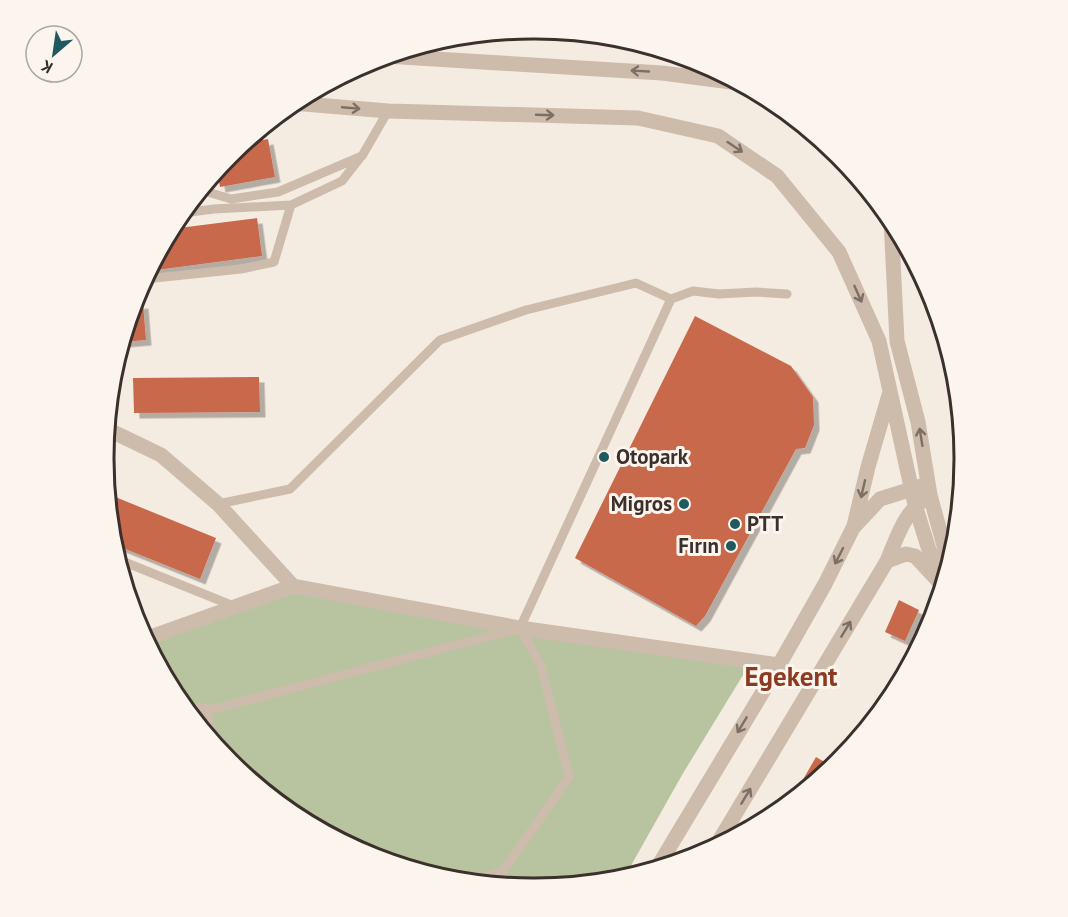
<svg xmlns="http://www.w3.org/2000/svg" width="1068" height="917" font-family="'PT Sans',sans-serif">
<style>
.green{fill:#b8c4a0}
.building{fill:#c8694b;filter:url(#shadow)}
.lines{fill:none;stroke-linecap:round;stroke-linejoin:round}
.service{stroke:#cdbbac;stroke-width:9}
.minor{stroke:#cdbbac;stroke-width:15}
.tertiary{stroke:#cdbbac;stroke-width:15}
.oneway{stroke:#7d6f65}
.poi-dot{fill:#1f5a5e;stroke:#fbf5ee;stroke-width:2}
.labels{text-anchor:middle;stroke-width:6;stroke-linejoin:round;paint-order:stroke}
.poi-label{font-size:21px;font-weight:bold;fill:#3b302b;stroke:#fbf5ee;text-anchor:start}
.district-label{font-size:27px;font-weight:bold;fill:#8c3b22;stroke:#fbf5ee}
.rim{fill:none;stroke:#3b302b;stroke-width:3}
</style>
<defs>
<filter id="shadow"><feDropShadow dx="5.5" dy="5.5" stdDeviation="0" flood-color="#0004"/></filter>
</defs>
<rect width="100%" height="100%" fill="#f4ebe1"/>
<!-- green -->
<path class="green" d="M 304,590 L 754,657 L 682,775 L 624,878 L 534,888 L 450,880 L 369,856 L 295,816 L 230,762 L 176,697 L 147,642 Z"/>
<!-- building -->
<path class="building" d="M 268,139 L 275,177 L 220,187 L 217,171 L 230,154 L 243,144 Z
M 257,218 L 262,256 L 149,271 L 171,229 Z
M 932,298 L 945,339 L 936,341 L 927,299 Z
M 143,303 L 146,340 L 122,342 L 134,304 Z
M 695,316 L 791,366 L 813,397 L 814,425 L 805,448 L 796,449 L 705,616 L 696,626 L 575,558 Z
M 259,377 L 260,412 L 134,413 L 133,378 Z
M 108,494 L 216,538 L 200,579 L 113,544 Z
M 899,600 L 919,610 L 905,641 L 885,632 Z
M 816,757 L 833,767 L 790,802 Z"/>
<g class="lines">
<!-- service -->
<path class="service" d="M 201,190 L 231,199 L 278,192 L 362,156 L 388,111
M 182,213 L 214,209 L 291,205 L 342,181 L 360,158
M 145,279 L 241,269 L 274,262 L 291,205
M 671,299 L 693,291 L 719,294 L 756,292 L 787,294
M 218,504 L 290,489 L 440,340 L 526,310 L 636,283 L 671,299 L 520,628
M 117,559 L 236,607
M 216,746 L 206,711 L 520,628 L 541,666 L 569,777 L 504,870 L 473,882"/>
<!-- minor -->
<path class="minor" d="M 107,429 L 161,455 L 218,504 L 293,586 L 520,628 L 779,665
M 145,639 L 293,586
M 188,711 L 206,711"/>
<!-- tertiary -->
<path class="tertiary" d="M 386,56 L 662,73 L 739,83
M 292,103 L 388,111 L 638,118 L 718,136 L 777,176 L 839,252 L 879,341 L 915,505 L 929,550 L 944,581
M 891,220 L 897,341 L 918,422 L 930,495 L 949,564
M 854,526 L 868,467 L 889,395
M 887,561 L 906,554 L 915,556 L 940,583
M 716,846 L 887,561 C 899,533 903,513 930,495
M 657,868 L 779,665 L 825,584 L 853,528 L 880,499 L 928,484"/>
</g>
<!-- one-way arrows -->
<defs><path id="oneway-shaft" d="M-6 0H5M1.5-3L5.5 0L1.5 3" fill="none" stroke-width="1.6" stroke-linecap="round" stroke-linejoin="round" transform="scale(1.5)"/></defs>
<g class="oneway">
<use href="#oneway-shaft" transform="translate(640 71) rotate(-177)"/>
<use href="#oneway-shaft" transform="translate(351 108) rotate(5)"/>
<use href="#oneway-shaft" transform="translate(545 115) rotate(2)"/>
<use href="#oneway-shaft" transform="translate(735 147) rotate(34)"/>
<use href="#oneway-shaft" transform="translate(858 294) rotate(66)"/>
<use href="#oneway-shaft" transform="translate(921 437) rotate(-99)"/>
<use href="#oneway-shaft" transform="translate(863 489) rotate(103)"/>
<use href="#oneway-shaft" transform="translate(839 556) rotate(117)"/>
<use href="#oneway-shaft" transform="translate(846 629) rotate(-59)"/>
<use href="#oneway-shaft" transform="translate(742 725) rotate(121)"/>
<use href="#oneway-shaft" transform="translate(746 796) rotate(-59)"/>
</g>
<!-- markers -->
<g class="poi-dot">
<circle cx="604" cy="457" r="6"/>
<circle cx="684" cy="504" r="6"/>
<circle cx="735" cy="524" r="6"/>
<circle cx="731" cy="546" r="6"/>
</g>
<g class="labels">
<!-- poi labels -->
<g class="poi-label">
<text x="616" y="464">Otopark</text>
<text x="672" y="511" text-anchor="end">Migros</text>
<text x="747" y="531">PTT</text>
<text x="719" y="553" text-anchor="end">Fırın</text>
</g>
<!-- district labels -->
<g class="district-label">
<text x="791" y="686">Egekent</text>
</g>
</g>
<!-- crop -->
<path d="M0 0H1068V917H0ZM533 39H535A419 419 0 0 1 954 458V459A419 419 0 0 1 535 878H533A419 419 0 0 1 114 459V458A419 419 0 0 1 533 39Z" fill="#fbf5ee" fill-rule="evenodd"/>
<path class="rim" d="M533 39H535A419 419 0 0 1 954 458V459A419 419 0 0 1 535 878H533A419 419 0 0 1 114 459V458A419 419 0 0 1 533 39Z"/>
<!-- north arrow -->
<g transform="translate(54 54) rotate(209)"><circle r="28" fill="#fbf5ee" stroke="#aea6a0" stroke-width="1.5"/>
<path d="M0-4.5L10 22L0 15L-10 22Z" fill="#1f5a5e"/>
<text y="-9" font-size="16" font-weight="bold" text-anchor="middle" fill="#3b302b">K</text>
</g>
</svg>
